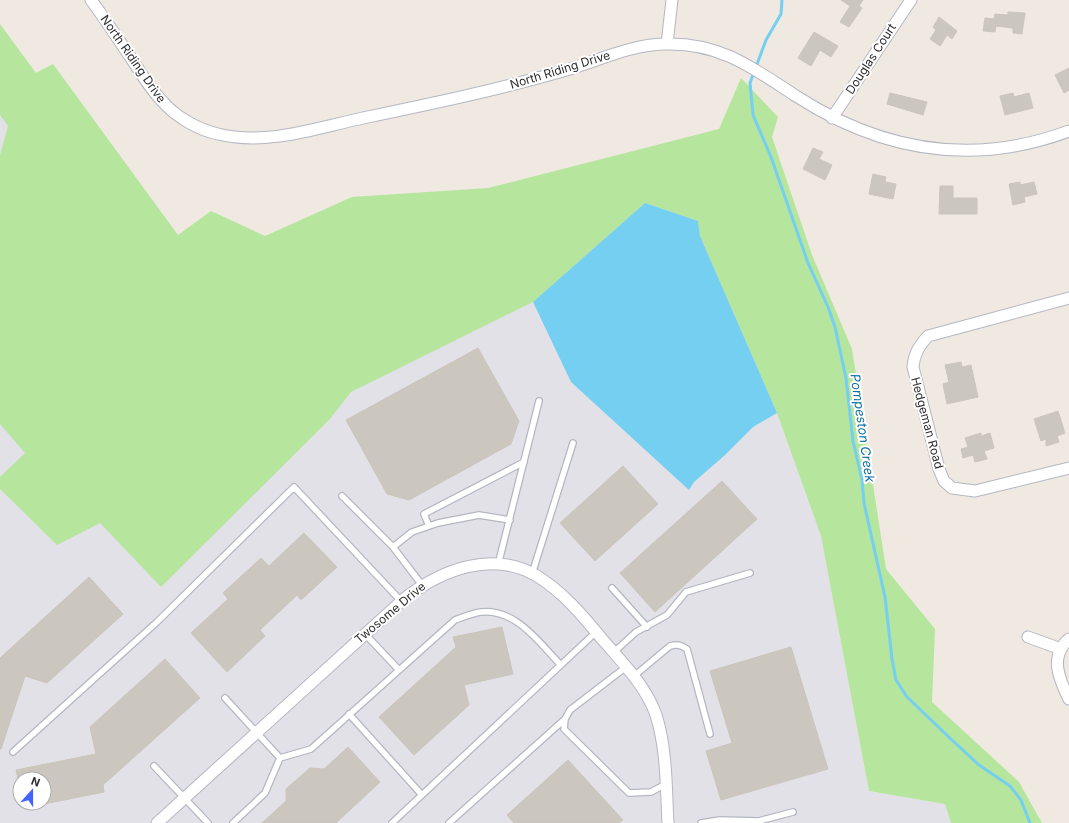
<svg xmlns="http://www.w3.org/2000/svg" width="1069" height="823" font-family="Inter,sans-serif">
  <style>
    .industrial { fill: #e3e1e8; fill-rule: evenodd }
    .green { fill: #b6e59e }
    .water { fill: #75cff0 }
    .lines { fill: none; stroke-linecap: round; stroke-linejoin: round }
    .stream { stroke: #75cff0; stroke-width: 3 }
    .building { fill: #cbc7bf; stroke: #cbc5ba }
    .lane-casing { stroke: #b4b7c1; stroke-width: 8 }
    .street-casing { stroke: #b4b7c1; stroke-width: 13 }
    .lane { stroke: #fff; stroke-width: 5.5 }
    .street { stroke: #fff; stroke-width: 11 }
    .labels { text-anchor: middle; stroke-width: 4; stroke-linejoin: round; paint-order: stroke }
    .street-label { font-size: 12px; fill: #2e2e2e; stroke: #fff }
    .water-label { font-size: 13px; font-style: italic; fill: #0d6fa3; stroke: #fff }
  </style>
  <rect width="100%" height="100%" fill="#efe9e1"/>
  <!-- industrial -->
  <path class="industrial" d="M0,29L128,200L253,312L667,179L742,198L777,413L821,536L869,791L945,804L951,823H0ZM20,779H44V803H20Z"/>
  <!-- green -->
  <path class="green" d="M0,24L36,73L53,64L178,235L211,211L265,236L352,197L488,188L719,129L741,78L778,117L772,137L812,255L852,349L886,569L935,629L932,702L1019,782L1042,823H951L945,804L869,791L821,536L777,413L700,236L698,221L645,203L533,302L351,392L329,420L161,587L100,523L57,545L0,489V477L25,453L0,424V155L8,126L0,115Z"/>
  <!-- water -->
  <path class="water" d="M645,203L698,221L700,236L777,413L753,427L725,455L694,482L689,490L571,382L533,302Z"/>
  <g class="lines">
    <!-- stream -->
    <path class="stream" d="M756,67L766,40L781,14L782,0
      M754,72L750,83L753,115L771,157L808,263L828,307L835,327L846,378L853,441L862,480L864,503L885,597L892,659L896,680L907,697L953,741L979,765L1010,786L1021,800L1030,823"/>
  </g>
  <!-- building -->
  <path class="building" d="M841,0H863L859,6L862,8L849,27L840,22L850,6Z
    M1008,12L1025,13L1022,34L1013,33V28L996,26L995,32L983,31L985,18L994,19L995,14L1008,15Z
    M939,17L957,31L952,39L947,35L940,46L930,39L936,30L933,27Z
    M814,32L838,46L831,57L820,50L811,66L798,58Z
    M1069,68V90L1064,93L1055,75Z
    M890,93L927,102L923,115L887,104Z
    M1013,93L1014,97L1029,93L1033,108L1005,115L1000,96Z
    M813,148L823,152L819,159L832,165L825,180L803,169Z
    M873,174L886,177L885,182L896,184L893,199L869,194Z
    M1020,182V185L1034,182L1037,194L1024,197L1025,202L1013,205L1009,184Z
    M940,186H953V198H977V214H939Z
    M478,348L519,421L511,444L409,500L387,494L346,420Z
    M961,362L962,367L971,365L978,397L947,404L943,384L949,382L945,365Z
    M1058,411L1065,433L1057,436L1059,442L1046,446V439L1041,441L1034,419Z
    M981,433V436L990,433L994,448L984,451L987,459L975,462L973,455L963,458L961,449L968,447L965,438Z
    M623,466L658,504L595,561L560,523Z
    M722,481L757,519L655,612L620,573Z
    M304,533L337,567L301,600L297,595L260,630L265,636L227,672L191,633L228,599L223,593L261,558L269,566Z
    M89,577L123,614L47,683L25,676L1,749H0V658Z
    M502,627L513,674L464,685L469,705L414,755L379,717L456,647L453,637Z
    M791,647L828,769L721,800L706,751L732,743L710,671Z
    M165,659L200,698L103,785L104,792L44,804V779H18L16,770L96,754L90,727Z
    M348,747L380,782L336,823H262L286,801V789L310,768L324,769Z
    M568,760L623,820L619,823H514L507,815Z"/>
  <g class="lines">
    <!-- lane casing -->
    <g class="lane-casing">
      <path id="lane" d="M342,496L393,547
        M429,526L424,514L524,462
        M498,565L539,401
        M532,574L573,443
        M422,585L393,547L412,532L438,523L479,515L510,520
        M612,588L647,627
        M365,634L399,670
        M614,652L636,632L667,615L686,592L750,573
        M626,667L570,710L565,719L564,729L629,793L651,792L666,784
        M634,676L670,646C677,644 681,645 687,649L710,734
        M225,698L280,758
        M349,714L422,795
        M13,752L157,622L294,487L401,601
        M154,766L208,823
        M233,823L265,793L280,758L311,749L455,620C463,617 473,613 481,612C516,608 540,644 561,665
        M392,823L596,632
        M449,823L565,719
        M701,823L720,820L759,821L793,812"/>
    </g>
    <!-- street casing -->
    <g class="street-casing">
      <path id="street" d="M91,0C105,19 118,39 131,58C141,73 150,89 163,102C176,117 199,130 218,134C266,146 316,128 363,118C430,104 497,90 563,71C598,61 631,44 667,44C721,43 753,68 796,96C881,151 972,167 1069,131
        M667,44L672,0
        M832,118L911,0
        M1069,298L928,336C919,346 914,354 913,367L939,469L944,481L952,488L975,491L1069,468
        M1028,637L1061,649
        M1069,639C1049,656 1059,679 1069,699
        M157,823L405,598C443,569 493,550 537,576C563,592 583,616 602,639C622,662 646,686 656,715C667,750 666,787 668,823"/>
    </g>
    <!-- lane -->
    <use href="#lane" class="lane"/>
    <!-- street -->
    <use href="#street" class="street"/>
  </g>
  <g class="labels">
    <!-- street labels -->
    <g class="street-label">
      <text transform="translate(133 59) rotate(55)" y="4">North Riding Drive</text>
      <text transform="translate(871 59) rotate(-57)" y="4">Douglas Court</text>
      <text transform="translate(560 70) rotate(-17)" y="4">North Riding Drive</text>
      <text transform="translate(927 423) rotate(75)" y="4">Hedgeman Road</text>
      <text transform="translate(390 613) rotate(-40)" y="4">Twosome Drive</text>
    </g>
    <!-- water labels -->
    <g class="water-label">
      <text transform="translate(863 428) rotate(82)" y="5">Pompeston Creek</text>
    </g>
  </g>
  <!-- north arrow -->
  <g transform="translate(32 791) rotate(21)"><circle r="19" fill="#ffffff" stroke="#ababab"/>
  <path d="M0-3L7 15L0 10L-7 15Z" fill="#4264fb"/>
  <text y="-6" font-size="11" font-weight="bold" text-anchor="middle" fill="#2e2e2e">N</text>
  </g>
</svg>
